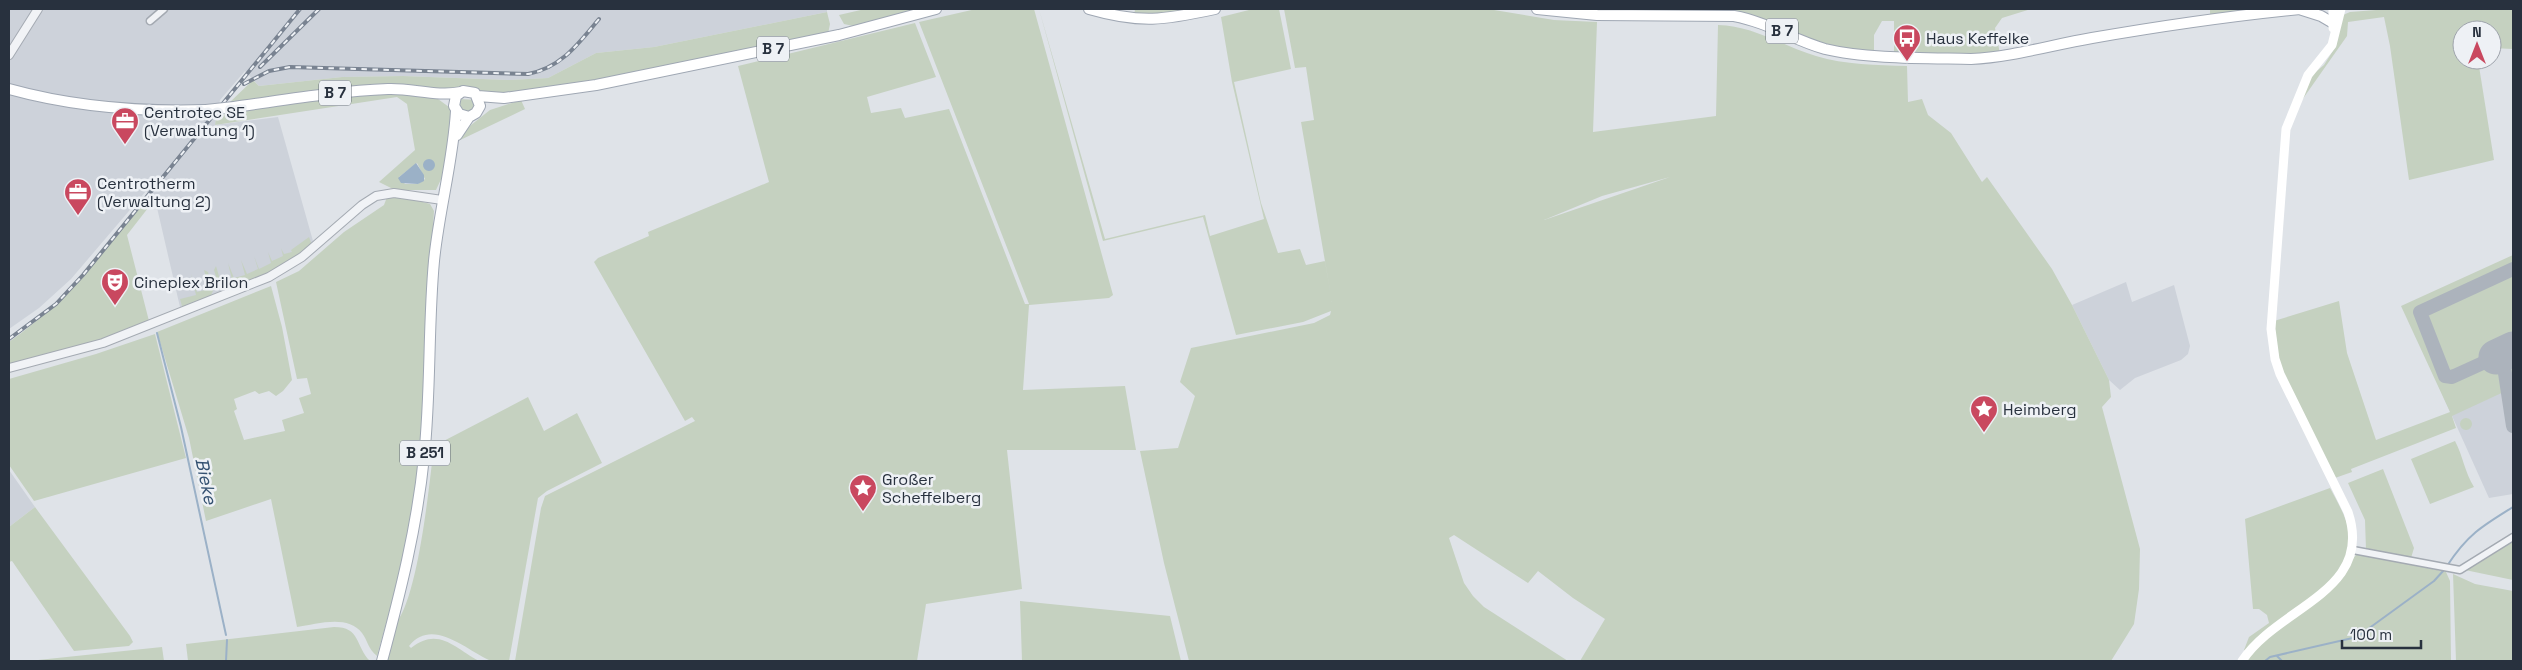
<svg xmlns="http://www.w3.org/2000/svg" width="2522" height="670" font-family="'Space Grotesk',sans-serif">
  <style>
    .built { fill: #cdd2da }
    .green { fill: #c5d1c0; fill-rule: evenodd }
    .water { fill: #9bb1c7 }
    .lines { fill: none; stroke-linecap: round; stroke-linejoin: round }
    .stream { stroke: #9bb1c7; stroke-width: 2 }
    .taxiway { stroke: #acb3bc; stroke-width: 14 }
    .runway { stroke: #acb3bc; stroke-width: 35 }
    .minor-casing { stroke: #a4aab2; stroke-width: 9 }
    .tertiary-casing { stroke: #a4aab2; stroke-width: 10 }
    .primary-casing { stroke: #9fa7b3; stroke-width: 12 }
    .minor { stroke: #f1f3f6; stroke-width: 6 }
    .tertiary { stroke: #f1f3f6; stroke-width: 8 }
    .secondary { stroke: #fff; stroke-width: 9 }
    .primary { stroke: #fff; stroke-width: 10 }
    .rail-casing { stroke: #798391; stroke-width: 4 }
    .rail { stroke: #eef1f5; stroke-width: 2; stroke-dasharray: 5.5; stroke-linecap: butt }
    .primary-bridge-casing { stroke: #9fa7b3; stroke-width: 12; stroke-linecap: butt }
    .primary-bridge { stroke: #fff; stroke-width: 10 }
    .labels { text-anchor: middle; stroke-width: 5; stroke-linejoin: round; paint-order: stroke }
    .shield { fill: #eef1f5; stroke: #636b75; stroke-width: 1 }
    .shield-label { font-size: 15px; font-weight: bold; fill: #28313e }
    .poi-label { font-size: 16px; fill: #28313e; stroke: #eef1f5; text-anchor: start }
    .water-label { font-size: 18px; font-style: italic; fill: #345171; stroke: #eef1f5 }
  </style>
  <rect width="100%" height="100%" fill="#dfe3e8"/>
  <!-- built -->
  <path class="built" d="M9,9H827V12L654,47L596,53L548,78L509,80L403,76L342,77L259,86L245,71L220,100L215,125L278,117L313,241L279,266L224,291L180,307L155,199L146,191L71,279L39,308L9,329Z
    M2513,256V494L2489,498L2403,307Z
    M2126,282L2132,302L2174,285L2190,346L2188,354L2181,360L2135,378L2120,390L2109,380L2072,305Z
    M9,470L35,507L9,527Z"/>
  <!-- green -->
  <path class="green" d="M865,9H920L853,26L844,24L839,15Z
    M976,9H1034L1113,295L1109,298L1029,305L1023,390L1125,386L1136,450H1007L1022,589L926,604L917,661H515L541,508L545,496L695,421L692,417L685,421L594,262L598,258L649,236L648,232L769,182L738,66L915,23L936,77L867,97L871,113L901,108L905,118L949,109L1025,304H1029L919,22Z
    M1039,9L1105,239L1205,215L1210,236L1264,219L1232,82L1221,17L1253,9H1279L1291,69L1234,82L1261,203L1278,253L1300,249L1306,265L1325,261L1332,302L1301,122L1314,120L1306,67L1295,68L1284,9H1488L1554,20L1597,22L1593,132L1716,116L1718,25C1754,26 1783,46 1816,56C1845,65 1877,65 1907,66L1908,102L1922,99L1928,115L1951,133L1982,182L1987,177L2052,269L2072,305L2109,380L2111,397L2102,407L2140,549L2139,589L2134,624L2111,661H1580L1605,619L1573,598L1538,571L1528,583L1454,535L1449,538L1464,583L1473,596L1484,607L1568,661H1189L1164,563L1140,451L1178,448L1195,396L1180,382L1191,348L1314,323L1330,315L1331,311L1303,322L1236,335L1203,217L1103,241ZM1670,177L1544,220L1602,196Z
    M1135,9H1203L1134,16Z
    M1583,9H2031L2002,18L1995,28L2000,54H1938L1894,52V21H1882L1874,35V51L1844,52L1756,18Z
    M2210,9H2261L2210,15Z
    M2389,9H2513V49L2492,48V30H2462V60H2478L2494,160L2409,180L2390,46L2384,17L2348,22L2347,36L2295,110L2312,75L2324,65L2336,46L2343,15L2350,12Z
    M827,12L830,24L828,34L624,77L505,94L432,88L229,103L253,80L259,86L342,77L403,76L509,80L548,78L596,53L654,47Z
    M368,93L431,94L449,107L453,115L443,175L436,190H395L379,182L415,150L407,104L397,97L215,125L217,111ZM417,163L425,179L418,184H405L399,177Z
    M460,99L477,100L472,113L458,109Z
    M521,100L525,109L456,142L471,125L490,110Z
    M150,195L155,199L127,235L149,321L101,341L9,365V342C67,301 106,249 150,195Z
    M401,196L430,204L434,211L418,485L402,566L377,656C368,649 368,641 362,633C348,614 317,624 297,627L271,499L206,521L189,438L157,332L271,286L282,327L292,380L283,391L276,396L269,391L259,394L255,391L234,399L237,409L234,411L244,440L285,431L282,420L304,413L299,398L311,394L307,378L297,379L276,282L299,271L344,232L384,205L387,197Z
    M309,237L312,245C293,258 240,298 219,287L214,270L216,266L221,283L232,280L228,263L234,278L245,275L241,260L247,274L258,269L254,256L259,269L271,263L268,252L272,261L283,256L281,248L284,254L292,252L291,250Z
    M2513,255V418L2508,390L2452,416L2456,428L2351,469L2352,472L2335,478L2280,368L2274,321L2339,301L2347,353L2376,440L2450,412L2401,306Z
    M204,270L208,272L213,291L210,297L183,310L180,299L196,295L191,274L197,292L209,289Z
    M155,334L186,458L34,501L9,465V379L96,354Z
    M528,397L544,431L577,413L602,463L547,491L538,498L509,661C503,661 495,663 489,660C465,649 432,617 409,646L411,648C438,626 455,648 479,661H387L386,652L425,489L415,548L397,622C419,591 429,486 434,446Z
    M2460 424a6 6 0 1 1 12 0a6 6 0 1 1-12 0Z
    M2455,441C2463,456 2465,473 2474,487L2430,504L2411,459Z
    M2383,469L2414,548L2411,558L2366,550L2365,520L2348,483Z
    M2330,488C2339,505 2355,531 2349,551C2345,564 2337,577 2331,590C2338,583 2354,555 2358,553L2446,572L2450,581L2451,661H2245L2250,654L2244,650L2249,637L2269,623L2267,615L2259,609H2253L2245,519Z
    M35,507L130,636L133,642L129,646L74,651L12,561L9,562V527Z
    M2513,538V580L2465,570Z
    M2453,574L2475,584L2513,591V661H2456Z
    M1020,601L1170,616L1181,661H1022Z
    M334,627C361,627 355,646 370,661H188L186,644Z
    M162,647L164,661L38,660Z"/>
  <!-- water -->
  <path class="water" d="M423 165a6 6 0 1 1 12 0a6 6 0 1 1-12 0Z
    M416,163L424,175V181L418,184L401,183L398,178Z"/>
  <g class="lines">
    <!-- stream -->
    <path class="stream" d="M157,333L181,427L226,635
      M2447,566C2467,535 2482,526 2513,507
      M2277,656L2282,661
      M226,661L227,640
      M2265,661L2270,657L2357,637L2434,581L2444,570"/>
    <!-- taxiway -->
    <path class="taxiway" d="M2511,350L2503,360L2513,426
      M2496,357L2452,377L2445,376L2420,312L2513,269"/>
    <!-- runway -->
    <path class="runway" d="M2496,357L2513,349"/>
    <!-- minor casing -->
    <g class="minor-casing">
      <path id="minor" d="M150,21L164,9
        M2353,550L2460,570L2513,537"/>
    </g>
    <!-- tertiary casing -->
    <g class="tertiary-casing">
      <path id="tertiary" d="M9,55L38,9
        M9,368L103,343L269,277L302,257L362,205L376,196L394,193L442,200"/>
    </g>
    <!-- primary casing -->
    <g class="primary-casing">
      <path id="primary" d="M1089,9C1141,24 1164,20 1215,9
        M1537,9L1597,15L1734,16C1767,22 1793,40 1825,49C1866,59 1928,58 1971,59C2012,57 2051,45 2092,38C2161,26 2230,16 2300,9
        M2299,9L2321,16L2333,23
        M9,89C74,107 139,112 206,110
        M478,96L504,98L596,85L839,35L936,9
        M234,107C285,100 336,91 388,89C412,88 437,97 461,92
        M457,135L469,117L476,113L480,106L475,93L463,91L456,96L454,106L459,114L469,117
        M382,661C400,594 417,527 424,457C431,392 428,326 434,261C439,210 453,162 456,111"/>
    </g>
    <!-- minor -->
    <use href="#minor" class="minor"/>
    <!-- tertiary -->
    <use href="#tertiary" class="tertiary"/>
    <!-- secondary -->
    <path class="secondary" d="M2333,9V28
      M2242,661C2278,606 2375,592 2348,512L2280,374L2275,359L2271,329L2286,129L2308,75L2332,45L2341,9"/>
    <!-- primary -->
    <use href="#primary" class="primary"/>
    <!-- rail casing -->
    <g class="rail-casing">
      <path id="rail" d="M260,67L319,9
        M244,84L269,71L290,67L528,74C561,68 578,44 599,19
        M9,339L56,304L83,275L300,9"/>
    </g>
    <!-- rail -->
    <use href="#rail" class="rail"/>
    <!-- primary-bridge casing -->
    <g class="primary-bridge-casing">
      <path id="primary-bridge" d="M206,110L234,107"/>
    </g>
    <!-- primary-bridge -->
    <use href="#primary-bridge" class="primary-bridge"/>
  </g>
  <!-- icons -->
  <defs>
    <g id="bus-pin" transform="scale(1.4375)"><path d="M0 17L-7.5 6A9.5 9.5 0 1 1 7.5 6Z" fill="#c9485f" stroke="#eef1f5"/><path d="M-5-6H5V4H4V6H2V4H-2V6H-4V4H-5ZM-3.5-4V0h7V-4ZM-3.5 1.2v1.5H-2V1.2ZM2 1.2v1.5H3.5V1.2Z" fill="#fff"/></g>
    <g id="office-pin" transform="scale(1.4375)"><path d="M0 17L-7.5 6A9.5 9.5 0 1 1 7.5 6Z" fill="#c9485f" stroke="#eef1f5"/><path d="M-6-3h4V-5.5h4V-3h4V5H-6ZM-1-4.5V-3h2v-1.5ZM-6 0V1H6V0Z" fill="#fff"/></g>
    <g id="theatre-pin" transform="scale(1.4375)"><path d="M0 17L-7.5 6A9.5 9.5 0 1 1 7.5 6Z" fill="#c9485f" stroke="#eef1f5"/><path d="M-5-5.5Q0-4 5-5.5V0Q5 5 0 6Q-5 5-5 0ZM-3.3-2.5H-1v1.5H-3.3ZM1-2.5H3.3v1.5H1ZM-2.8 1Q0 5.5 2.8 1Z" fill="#fff"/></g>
    <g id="sight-pin" transform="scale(1.4375)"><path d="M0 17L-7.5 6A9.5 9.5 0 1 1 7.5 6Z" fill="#c9485f" stroke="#eef1f5"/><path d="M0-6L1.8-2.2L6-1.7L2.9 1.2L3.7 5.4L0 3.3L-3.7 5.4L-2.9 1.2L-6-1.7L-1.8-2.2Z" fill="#fff"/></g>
  </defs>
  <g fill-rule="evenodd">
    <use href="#bus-pin" x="1907" y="38"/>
    <use href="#office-pin" x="125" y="121"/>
    <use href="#office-pin" x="78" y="192"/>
    <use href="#theatre-pin" x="115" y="282"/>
    <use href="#sight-pin" x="1984" y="409"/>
    <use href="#sight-pin" x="863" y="488"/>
  </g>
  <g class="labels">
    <!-- shield labels -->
    <g class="shield">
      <rect x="1766" y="18.5" width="32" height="25" rx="4"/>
      <rect x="757" y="36.5" width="32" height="25" rx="4"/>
      <rect x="319" y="80.5" width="32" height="25" rx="4"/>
      <rect x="400" y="440.5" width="50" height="25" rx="4"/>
    </g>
    <g class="shield-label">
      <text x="1782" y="36">B 7</text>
      <text x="773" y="54">B 7</text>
      <text x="335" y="98">B 7</text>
      <text x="425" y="458">B 251</text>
    </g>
    <!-- poi labels -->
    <g class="poi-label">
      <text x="1926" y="44">Haus Keffelke</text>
      <text x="144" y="118">Centrotec SE<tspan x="144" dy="18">(Verwaltung 1)</tspan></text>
      <text x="97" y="189">Centrotherm<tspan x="97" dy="18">(Verwaltung 2)</tspan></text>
      <text x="134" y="288">Cineplex Brilon</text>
      <text x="2003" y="415">Heimberg</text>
      <text x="882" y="485">Großer<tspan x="882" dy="18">Scheffelberg</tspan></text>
    </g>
    <!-- water labels -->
    <g class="water-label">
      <text transform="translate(206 481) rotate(78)" y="6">Bieke</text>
    </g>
  </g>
  <!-- border -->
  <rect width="2522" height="670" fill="none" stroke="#28313e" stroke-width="20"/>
  <!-- north arrow -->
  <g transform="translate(2477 45)"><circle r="24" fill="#eef1f5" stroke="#9fa4ac"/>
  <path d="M0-4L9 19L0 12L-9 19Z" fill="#c9485f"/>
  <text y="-8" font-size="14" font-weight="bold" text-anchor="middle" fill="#28313e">N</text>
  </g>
  <!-- scale -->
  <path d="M2342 640v8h79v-8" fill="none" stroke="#28313e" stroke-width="2.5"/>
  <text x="2350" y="640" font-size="15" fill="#28313e" stroke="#eef1f5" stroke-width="4" paint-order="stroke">100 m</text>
</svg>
